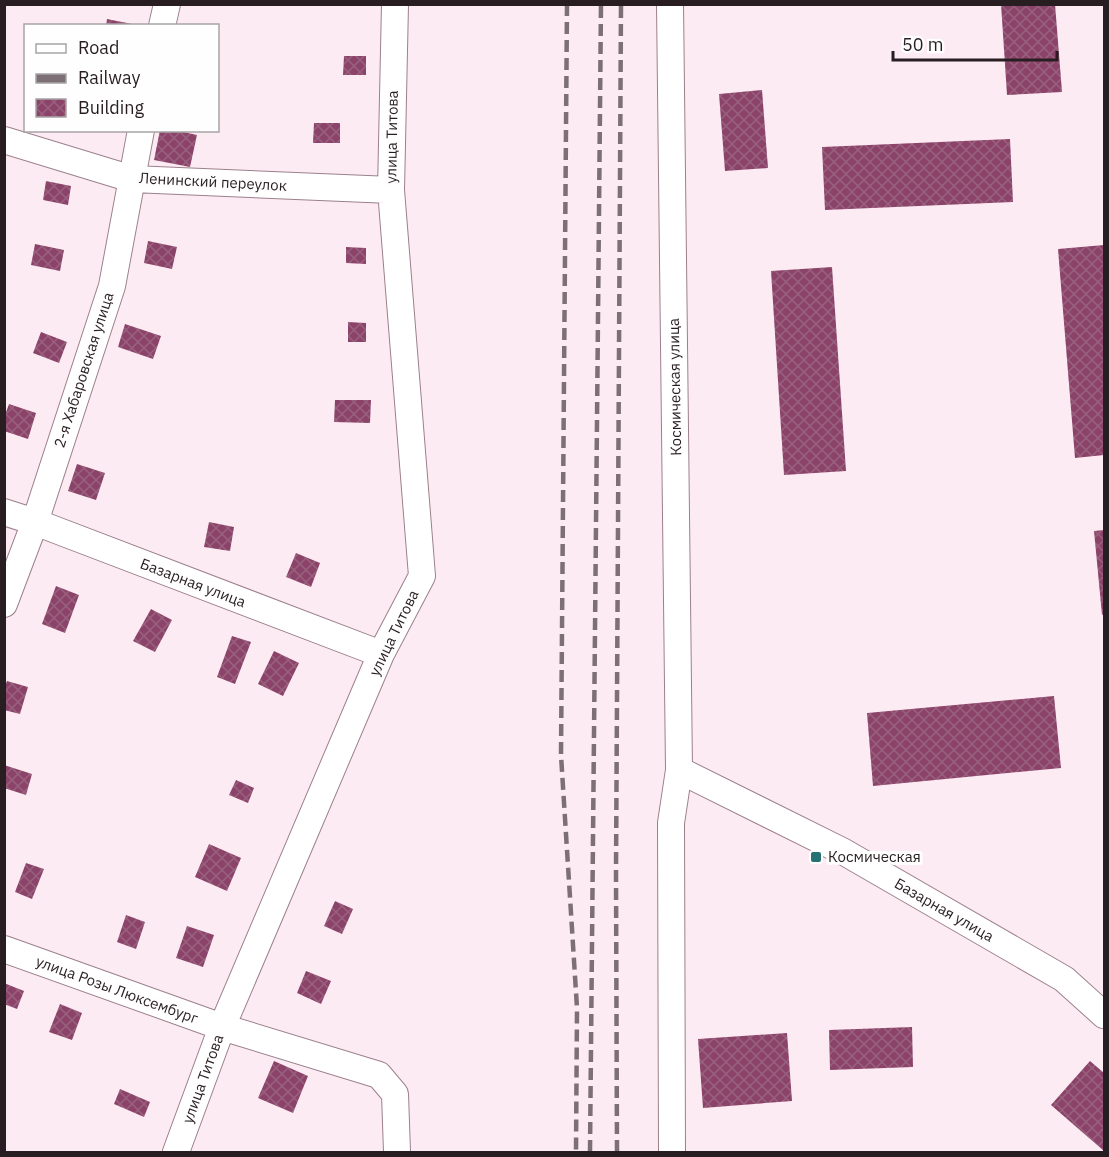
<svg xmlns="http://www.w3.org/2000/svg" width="1109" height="1157" font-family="'IBM Plex Sans',sans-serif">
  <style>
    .building { fill: url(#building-cross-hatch) }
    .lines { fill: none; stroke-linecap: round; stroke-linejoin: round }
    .minor-casing { stroke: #9b808c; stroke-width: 28 }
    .minor { stroke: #fff; stroke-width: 26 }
    .rail { stroke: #7c6f75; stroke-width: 4.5; stroke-dasharray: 12 6; stroke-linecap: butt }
    .poi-dot { fill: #267174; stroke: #fefefe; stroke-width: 2 }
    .labels { text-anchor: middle; stroke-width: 6; stroke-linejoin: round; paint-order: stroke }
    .street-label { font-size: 15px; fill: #281e22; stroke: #fefefe }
    .poi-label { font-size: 15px; fill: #281e22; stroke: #fefefe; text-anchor: start }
  </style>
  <defs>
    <pattern id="building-cross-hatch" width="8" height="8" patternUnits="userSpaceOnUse" patternTransform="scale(1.5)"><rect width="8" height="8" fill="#8c4369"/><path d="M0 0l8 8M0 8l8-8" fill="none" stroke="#98617e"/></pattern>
  </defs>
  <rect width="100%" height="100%" fill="#fdebf3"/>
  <!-- building -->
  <path class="building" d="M1001,4H1055L1062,92L1007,95Z
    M107,19L132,24L131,26H106Z
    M344,56H366V75H343Z
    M762,90L768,168L725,171L719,94Z
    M314,123H340V143H313Z
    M160,130H175L197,135L190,167L154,160Z
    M1010,139L1013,202L825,210L822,147Z
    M46,181L71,186L68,205L43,200Z
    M148,241L177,247L172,269L144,263Z
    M35,244L64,250L60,271L31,265Z
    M1104,245V455L1075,458L1058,249Z
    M346,247L366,248V264L346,263Z
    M832,267L846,471L784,475L771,271Z
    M348,322L366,323V342H348Z
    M125,324L161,336L153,359L118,347Z
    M41,332L67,342L59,363L33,353Z
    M335,400H371L370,423L334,422Z
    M9,404L36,413L28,439L4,431V418Z
    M77,464L105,473L96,500L68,491Z
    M209,522L234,527L230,551L204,547Z
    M1104,530V614L1102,615L1094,531Z
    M296,553L320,563L311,587L286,577Z
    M56,586L79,595L65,633L42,624Z
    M151,609L172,620L155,652L133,641Z
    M232,636L251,642L235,684L217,677Z
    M274,651L299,663L283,696L258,684Z
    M7,681L28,687L20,714L4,710V689Z
    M1054,696L1061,768L873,786L867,713Z
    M4,765L32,774L26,795L4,788Z
    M236,780L254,788L248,803L229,795Z
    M209,844L241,858L227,891L195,877Z
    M26,863L44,869L32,899L15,892Z
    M335,901L353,909L342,934L324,926Z
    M126,915L145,922L136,949L117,942Z
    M187,926L214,935L203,967L176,958Z
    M306,971L331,981L321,1004L297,993Z
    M4,983L24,991L17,1009L4,1004Z
    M60,1004L82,1013L72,1040L49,1032Z
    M912,1027L913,1067L830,1070L829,1030Z
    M787,1033L792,1101L703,1108L698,1039Z
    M274,1061L308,1076L293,1113L258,1098Z
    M1090,1061L1104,1073V1151L1051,1105Z
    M120,1089L150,1102L144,1117L114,1104Z"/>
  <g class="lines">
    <!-- minor casing -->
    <g class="minor-casing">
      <path id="minor" d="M670,4L679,770L671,823L672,1152
        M162,26L167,4
        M4,140L132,179L391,190
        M4,512L35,522L381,654
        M4,604L35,522L112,286L141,130
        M679,770L844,852L1064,979L1104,1015
        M4,949L222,1027L379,1075L395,1094L397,1152
        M176,1152L222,1027L381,654L422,576L391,190L395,4"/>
    </g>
    <!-- minor -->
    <use href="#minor" class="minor"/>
    <!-- rail -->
    <path class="rail" d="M567,4L561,755L577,1008L576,1152
      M590,1152L601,4
      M617,1152L616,873L621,4"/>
  </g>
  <!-- markers -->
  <rect class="poi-dot" x="810" y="851" width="12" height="12" rx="3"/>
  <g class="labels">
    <!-- street labels -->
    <g class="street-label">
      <text transform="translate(392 137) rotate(-89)" y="5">улица Титова</text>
      <text transform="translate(213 182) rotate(3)" y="5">Ленинский переулок</text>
      <text transform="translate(84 370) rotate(-72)" y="5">2-я Хабаровская улица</text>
      <text transform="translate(675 387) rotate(-91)" y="5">Космическая улица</text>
      <text transform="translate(193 583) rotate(21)" y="5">Базарная улица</text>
      <text transform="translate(394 633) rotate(-64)" y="5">улица Титова</text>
      <text transform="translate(944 910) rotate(30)" y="5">Базарная улица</text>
      <text transform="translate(117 990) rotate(20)" y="5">улица Розы Люксембург</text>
      <text transform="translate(203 1079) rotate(-70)" y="5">улица Титова</text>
    </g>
    <!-- poi labels -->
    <g class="poi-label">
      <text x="828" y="862">Космическая</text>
    </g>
  </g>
  <!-- border -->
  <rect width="1109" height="1157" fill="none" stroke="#281e22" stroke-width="12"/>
  <!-- legend -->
  <rect x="24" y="24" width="195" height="108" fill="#fefefe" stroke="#a8a4a6" stroke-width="1.5"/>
  <rect x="36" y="44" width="30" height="9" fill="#ffffff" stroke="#a8a4a6" stroke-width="1.5"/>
  <text x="78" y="54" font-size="18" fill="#281e22">Road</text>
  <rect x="36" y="74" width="30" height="9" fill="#7c6f75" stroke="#a8a4a6" stroke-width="1.5"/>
  <text x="78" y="84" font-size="18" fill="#281e22">Railway</text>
  <rect x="36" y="99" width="30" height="18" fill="url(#building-cross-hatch)" stroke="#a8a4a6" stroke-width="1.5"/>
  <text x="78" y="114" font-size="18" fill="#281e22">Building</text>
  <!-- scale -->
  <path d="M893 51v9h164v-9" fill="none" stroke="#281e22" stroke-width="3"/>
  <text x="902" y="51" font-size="18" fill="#281e22" stroke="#fefefe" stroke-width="4.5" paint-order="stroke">50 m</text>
</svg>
